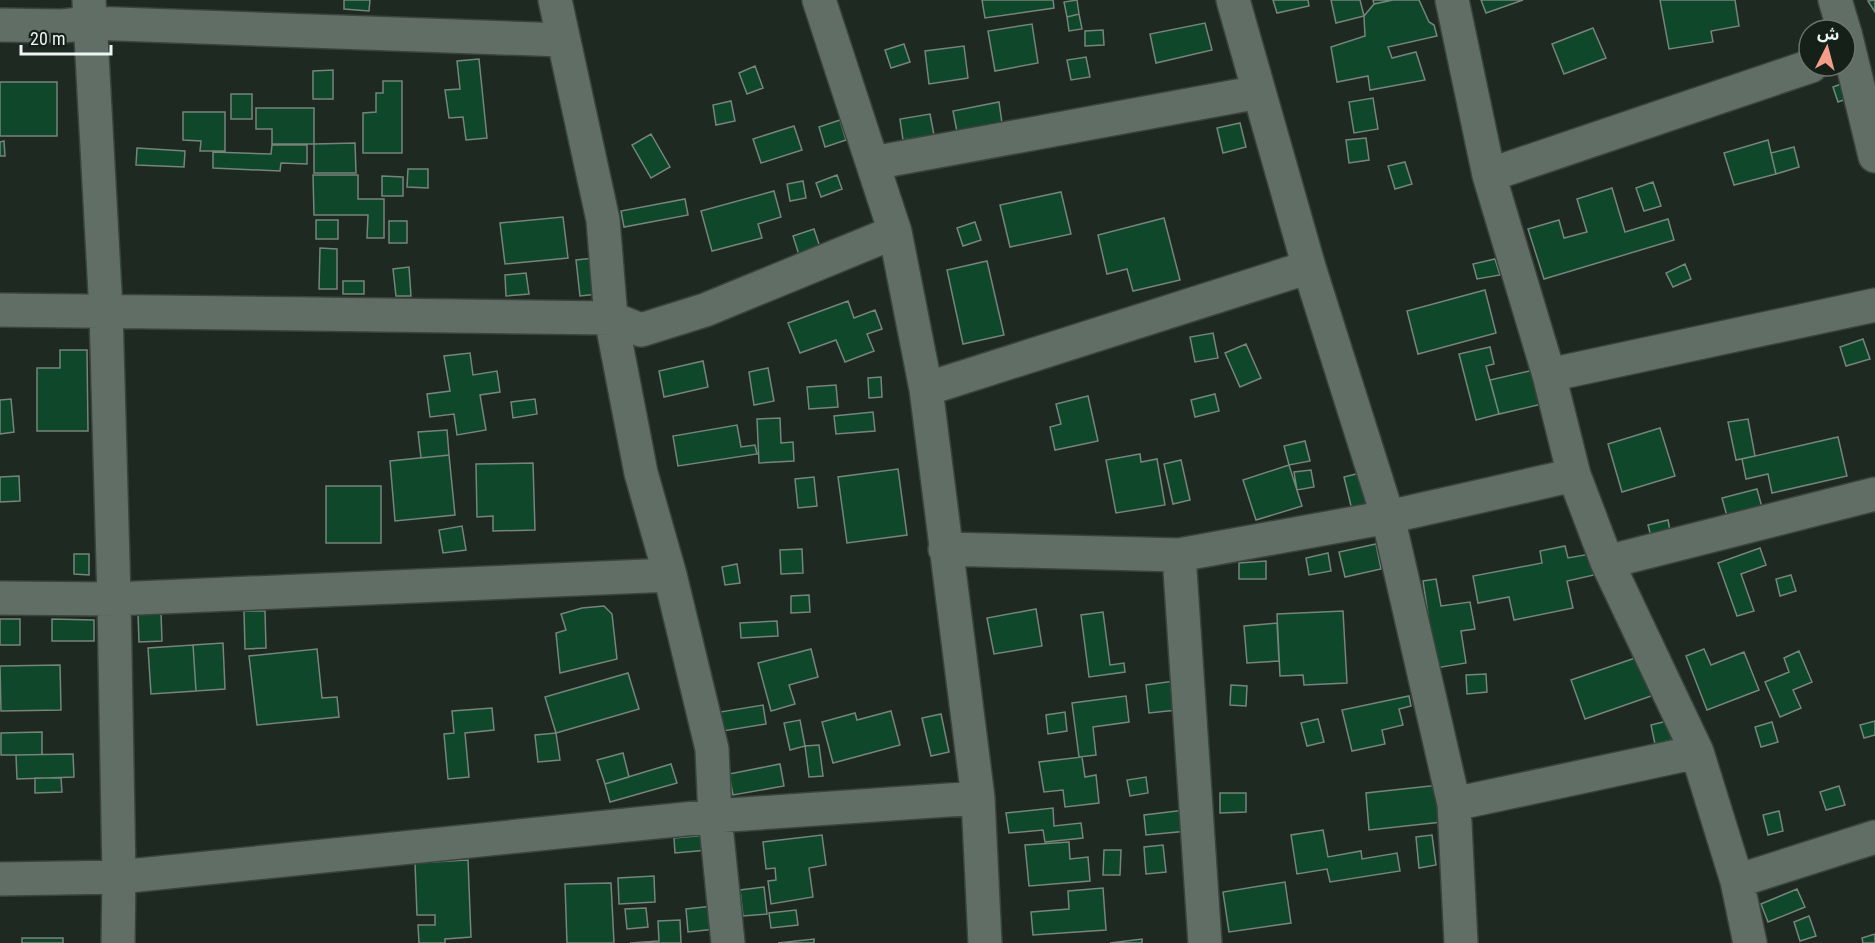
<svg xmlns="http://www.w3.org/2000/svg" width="1875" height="943" font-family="'Roboto Condensed','Noto Sans Arabic',sans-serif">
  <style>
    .building { fill: #0f472a; stroke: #76847b; stroke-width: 1.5 }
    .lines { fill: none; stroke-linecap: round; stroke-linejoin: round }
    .street-casing { stroke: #3a443d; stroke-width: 36 }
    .street { stroke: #606e65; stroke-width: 33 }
  </style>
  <rect width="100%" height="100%" fill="#1e2922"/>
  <!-- building -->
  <path class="building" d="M344,0H370L369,11L344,9Z
    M982,0H1053L1054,8L985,18Z
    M1077,0L1079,14L1067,17L1064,2Z
    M1273,0H1308L1309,6L1277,13Z
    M1331,0H1360L1364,16L1336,23Z
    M1373,0H1393L1374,4Z
    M1393,0H1419L1429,22L1434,25L1437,36L1388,47L1392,58L1416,52L1425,80L1370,90L1368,76L1337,82L1331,47L1365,36L1364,16L1374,4Z
    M1481,0H1523L1486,13Z
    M1660,0H1735L1739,26L1711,31L1713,42L1669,49Z
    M1875,0V12L1868,1Z
    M1079,14L1082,29L1069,31L1067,17Z
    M1205,23L1212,50L1156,63L1150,34Z
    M1032,24L1038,63L995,71L988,31Z
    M1593,28L1606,58L1564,74L1552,44Z
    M1103,30L1104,45L1085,46V31Z
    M904,44L910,62L891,68L885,50Z
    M964,46L968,78L929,84L925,51Z
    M1086,57L1090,77L1071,80L1067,60Z
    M479,59L487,138L466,140L463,117L449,118L445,90L460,89L457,61Z
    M755,66L763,88L747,94L739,73Z
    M333,70V99H313V71Z
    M383,81H402V153H363V113L376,112V93H383Z
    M0,82H57V136H0Z
    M1844,83L1849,98L1838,102L1833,87Z
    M231,94H252V119H231Z
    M1373,98L1378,129L1354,133L1349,102Z
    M731,101L735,121L716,125L713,105Z
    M999,102L1002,123L957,132L953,111Z
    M256,108H314V144H272V129H256Z
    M183,112H225V151H200L201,141L183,140Z
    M930,114L934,135L903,140L900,119Z
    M840,120L846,140L825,147L819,127Z
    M1240,123L1246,147L1223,153L1217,128Z
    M794,126L802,150L761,163L753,139Z
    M651,134L670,167L651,178L632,145Z
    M1366,138L1369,160L1349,163L1346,140Z
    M1768,140L1776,174L1734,185L1724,153Z
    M4,141L5,156H0V142Z
    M355,143L356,173H314V144Z
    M272,145H307V164L281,163L280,171L213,168V152L271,154Z
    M1794,147L1799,167L1776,174L1771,153Z
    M137,148L185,151L184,167L136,165Z
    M1405,162L1412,184L1395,189L1388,166Z
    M408,169H428V188L407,187Z
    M313,175H358V199H384V238H367L368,215H314Z
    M837,175L842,189L821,197L816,183Z
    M382,176L403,177V196H382Z
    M803,181L806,198L790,201L787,184Z
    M1653,182L1661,206L1644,211L1636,188Z
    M1612,188L1625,232L1668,219L1674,240L1544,279L1528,229L1559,220L1564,238L1587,232L1577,199Z
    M774,191L781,217L758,224L762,238L712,251L701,211Z
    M1061,192L1071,234L1010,247L1000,205Z
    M685,199L688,215L624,227L621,211Z
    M563,217L568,258L505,264L500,223Z
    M1164,218L1180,280L1133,291L1127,269L1107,274L1098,235Z
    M316,220H338V239H316Z
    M389,221H407V243H389Z
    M975,222L981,240L963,246L957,228Z
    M814,229L821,250L800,258L793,236Z
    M320,248L337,249V289H319Z
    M594,258L598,294L580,296L576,260Z
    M1495,259L1500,275L1477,279L1473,264Z
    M987,261L1004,335L963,344L947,270Z
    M1685,264L1691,279L1673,287L1666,273Z
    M409,267L411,296H396L393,269Z
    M526,273L529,294L506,296L505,275Z
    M343,281H364V294H343Z
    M1485,290L1496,333L1418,354L1407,311Z
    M848,301L854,318L875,310L882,329L867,334L874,351L845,362L836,340L800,353L788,323Z
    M1213,333L1218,358L1195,362L1190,337Z
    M1863,339L1870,359L1846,366L1840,347Z
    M1246,344L1261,378L1240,387L1225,353Z
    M1490,347L1494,364L1486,366L1499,414L1476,420L1459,354Z
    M60,350H87L88,431H37V368H60Z
    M470,353L473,375L497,371L500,392L480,395L486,430L457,435L454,414L430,417L427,394L450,391L444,356Z
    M703,361L708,387L664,397L659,371Z
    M768,368L774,401L754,405L749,372Z
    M1538,369L1546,403L1499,414L1490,380Z
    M881,377L882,397L869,398L868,378Z
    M836,385L838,407L809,409L807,387Z
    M1215,394L1219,411L1195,417L1191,400Z
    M1088,396L1098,441L1055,450L1050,427L1061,424L1056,404Z
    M11,399L14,432L0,434V400Z
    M535,399L537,414L513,418L511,402Z
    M873,412L875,431L836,434L834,416Z
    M780,418L781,443L793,442L794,461L759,463L757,419Z
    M1748,419L1755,456L1736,460L1728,422Z
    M737,425L741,447L755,445L757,454L678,466L673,436Z
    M1660,428L1675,476L1622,492L1608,444Z
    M447,430L449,455L421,458L418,432Z
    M1838,437L1847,476L1772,493L1768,474L1746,479L1742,459Z
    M1305,441L1310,461L1289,465L1284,446Z
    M1140,454L1141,462L1157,459L1165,505L1116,513L1106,460Z
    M449,455L455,515L395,521L390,461Z
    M1181,460L1190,500L1173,504L1164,464Z
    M533,463L535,530L493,531V516L477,517L476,464Z
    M1289,465L1302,506L1256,520L1243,480Z
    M898,469L907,535L847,543L838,477Z
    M1311,470L1314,487L1297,490L1294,472Z
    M1360,473L1368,506L1352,510L1344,477Z
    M19,476L20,501L0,502V477Z
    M814,477L817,506L798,508L795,479Z
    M326,486H381V543H326Z
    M1757,489L1763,511L1728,520L1722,498Z
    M1668,520L1671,536L1652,540L1648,525Z
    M462,526L466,550L443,553L439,530Z
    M1376,544L1381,569L1345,577L1339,552Z
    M1565,546L1568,558L1590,554L1594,575L1567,581L1573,608L1514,620L1509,597L1478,603L1473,576L1542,563L1540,551Z
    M1760,548L1766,565L1741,574L1754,611L1737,616L1718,563Z
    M802,549L803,573L781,574L780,550Z
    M1328,553L1331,571L1309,575L1306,558Z
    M74,554H89V575L74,574Z
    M1266,561V579H1239V563Z
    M737,564L740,583L725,585L722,567Z
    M1791,575L1796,591L1780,596L1776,579Z
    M1436,579L1441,606L1470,602L1475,629L1461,631L1466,663L1436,668L1423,581Z
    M809,595L810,612L791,613V596Z
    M604,606L612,614L617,659L560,673L556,633L566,630L561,614L582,608Z
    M1036,609L1042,646L994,654L987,618Z
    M244,611H265L266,648L245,649Z
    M1343,611L1347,683L1304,685L1303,675L1280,676L1277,614Z
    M1103,612L1110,665L1124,663L1125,672L1089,677L1081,615Z
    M161,613L162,641L139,642L138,614Z
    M0,619H20V645H0Z
    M52,619L94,620V641H52Z
    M777,621L778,636L741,638L740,623Z
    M1277,623L1279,661L1247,663L1244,626Z
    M223,643L225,689L196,691L193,645Z
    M193,645L196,691L151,694L148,648Z
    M317,649L322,698L337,697L339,717L257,725L249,656Z
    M811,649L818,677L789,685L795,704L771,711L758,663Z
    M1704,649L1711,665L1744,652L1759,690L1707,710L1686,656Z
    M1799,651L1812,682L1793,690L1801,708L1780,717L1765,682L1789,672L1784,658Z
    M1641,656L1654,695L1585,719L1571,680Z
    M60,665L61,710L1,711L0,666Z
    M628,673L639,709L556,733L545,697Z
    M1486,674L1487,692L1467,694L1466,675Z
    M1174,681L1177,710L1149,713L1146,685Z
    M1231,685L1247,686L1246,706L1230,705Z
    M1126,696L1129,722L1093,727L1096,755L1079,757L1072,703Z
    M1409,696L1411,706L1399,709L1403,725L1382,730L1385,744L1352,751L1342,710Z
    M763,705L766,724L723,731L720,712Z
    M492,708L494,730L465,733L469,777L448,779L444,734L454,733L452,711Z
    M891,711L900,745L833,763L822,722L855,713L857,720Z
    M1065,712L1067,731L1048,734L1046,715Z
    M941,714L949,752L931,756L922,718Z
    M1318,719L1324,742L1307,746L1301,723Z
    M800,720L805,746L790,750L784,723Z
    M1671,720L1676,739L1655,744L1651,725Z
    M1875,721V735L1864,738L1860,725Z
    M1772,722L1778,742L1761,747L1755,727Z
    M42,732V755H1V733Z
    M556,733L560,760L538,762L535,735Z
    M819,745L823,776L809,777L805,746Z
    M623,753L629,777L605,784L597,760Z
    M73,754L74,777L17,779L16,755Z
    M1082,757L1085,777L1096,775L1099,803L1065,807L1063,790L1044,792L1039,762Z
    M671,764L677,783L610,802L605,784Z
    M780,764L784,786L733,795L729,774Z
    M1146,777L1148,793L1130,796L1127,780Z
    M35,778H61L62,792L35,793Z
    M1439,785L1442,822L1369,830L1366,793Z
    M1839,786L1845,805L1826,810L1820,792Z
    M1220,793H1246V812L1220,813Z
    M1053,808L1054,826L1081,823L1083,838L1045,842L1043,830L1009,833L1006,813Z
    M1185,810L1188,831L1146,835L1144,815Z
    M1779,811L1783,831L1768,835L1763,815Z
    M1323,830L1328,857L1361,851L1362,859L1397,853L1400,871L1330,882L1327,869L1297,874L1291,835Z
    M707,835L708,850L675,853L674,838Z
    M822,835L826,865L809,868L813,897L771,904L768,881L776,880L775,868L766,869L763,842Z
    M1432,835L1436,865L1419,868L1416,837Z
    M1069,842L1070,859L1088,857L1090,881L1029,886L1025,845Z
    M1163,845L1166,872L1146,874L1144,847Z
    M1104,850H1121L1120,875H1103Z
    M468,860L471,937L445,939V943H419L418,925H435V915H417L415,863Z
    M654,876L655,902L619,904L618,878Z
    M1285,882L1291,923L1229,932L1223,892Z
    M611,883L614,943H567L565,884Z
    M764,887L767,914L743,916L740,890Z
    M1103,888L1106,930L1033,935L1031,912L1069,909L1068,891Z
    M1797,889L1805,907L1768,922L1761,904Z
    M713,906L716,929L688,932L686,909Z
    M646,908L648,927L627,929L625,909Z
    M796,910L798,925L771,928L769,913Z
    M1809,916L1816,936L1800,941L1794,922Z
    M680,920L681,943H630L659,941L658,921Z
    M1875,934V943H1863L1862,938Z
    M22,938H63V943H22Z
    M814,939V943H778Z
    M1142,939V943H1110Z"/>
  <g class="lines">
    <!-- street casing -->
    <g class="street-casing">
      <path id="street" d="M89,0L106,311L114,599L119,877L118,943
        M555,0L603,220L611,318L641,473L670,575L712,749L715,816L728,943
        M819,0L895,232L926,389L978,798L985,943
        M1233,0L1309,267L1388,517L1454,804L1461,943
        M1452,0L1489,175L1549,375L1574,475L1607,562L1697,752L1737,881L1750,943
        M1835,0L1844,30
        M0,25L62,26L90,23L562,40
        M1845,33L1875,156
        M873,163L1259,92
        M1489,175L1811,66
        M0,310L611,318L641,330L705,310L895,232
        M1549,375L1875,305
        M926,389L1309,267
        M945,549L1179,555L1388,517L1574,475
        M1179,555L1205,943
        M1607,562L1875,494
        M0,598L114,599L670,575
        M1454,804L1697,752
        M0,879L119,877L715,816L978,798
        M1737,881L1875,837"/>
    </g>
    <!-- street -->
    <use href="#street" class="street"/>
  </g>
  <!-- north arrow -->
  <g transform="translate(1827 48) rotate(6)"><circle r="28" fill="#142018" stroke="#6b756e" stroke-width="1.5"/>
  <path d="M0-4.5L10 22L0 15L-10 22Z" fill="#f49d8a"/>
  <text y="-9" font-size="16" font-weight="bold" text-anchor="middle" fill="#edf5f0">ش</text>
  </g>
  <!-- scale -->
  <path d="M21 45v9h90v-9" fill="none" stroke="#edf5f0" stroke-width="3"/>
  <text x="30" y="45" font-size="18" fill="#edf5f0" stroke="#142018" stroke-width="4.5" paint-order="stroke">20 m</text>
</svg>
